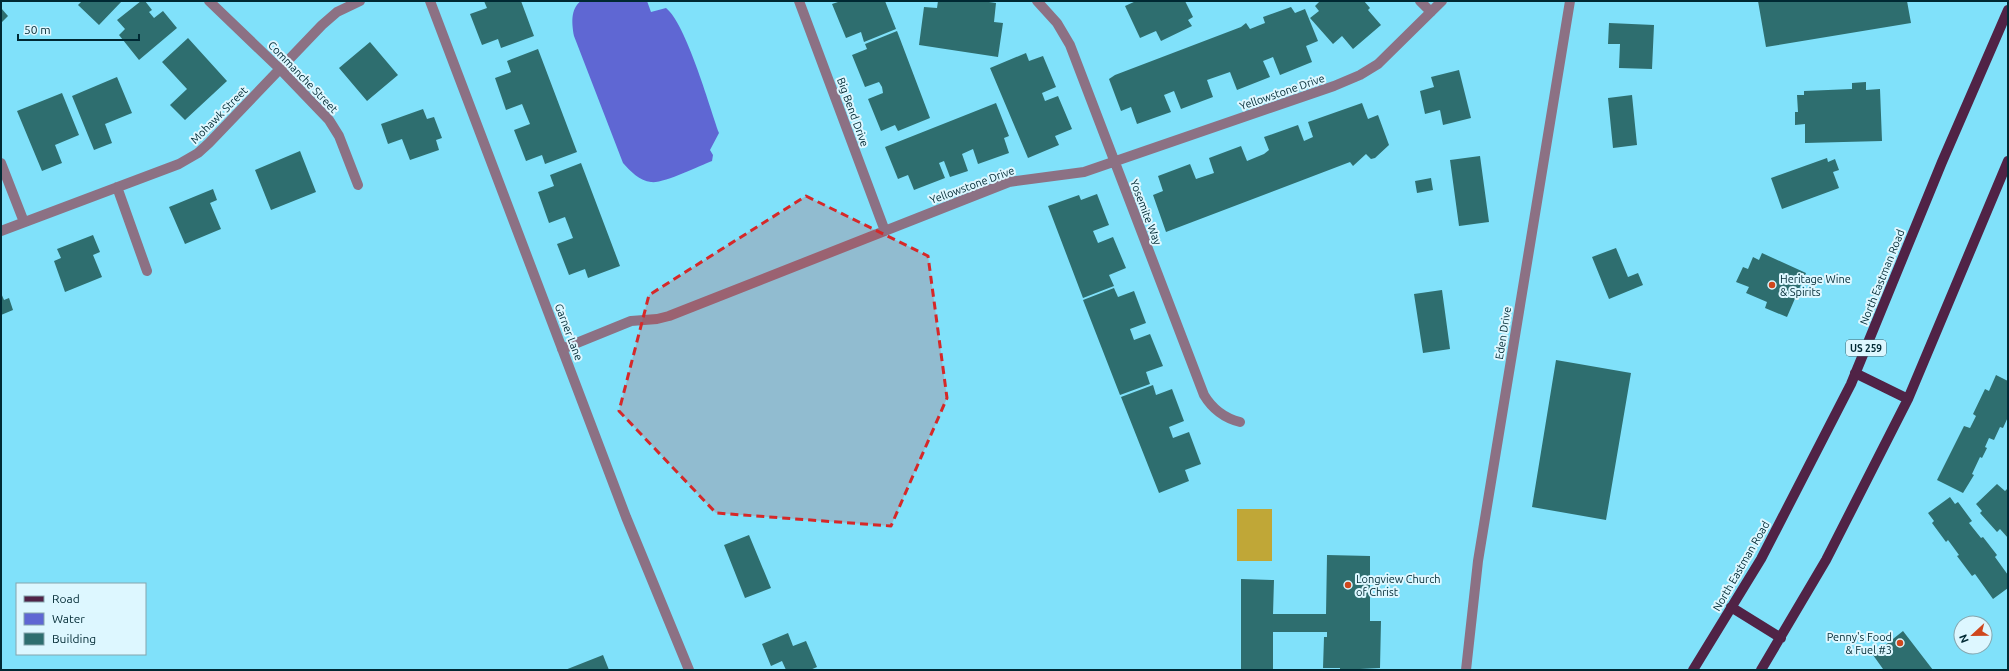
<svg xmlns="http://www.w3.org/2000/svg" width="2009" height="671" font-family="Ubuntu,sans-serif">
  <style>
    .green { fill: #c0a737 }
    .water { fill: #5f67d3 }
    .building { fill: #2e6e6f }
    .lines { fill: none; stroke-linecap: round; stroke-linejoin: round }
    .minor { stroke: #8c7184; stroke-width: 10 }
    .major { stroke: #502346; stroke-width: 10 }
    .marked { fill: #d62828; fill-opacity: 0.2; stroke: #d62828; stroke-width: 3; stroke-dasharray: 8 5; stroke-linejoin: round }
    .poi-dot { fill: #cf471d; stroke: #ddf7ff; stroke-width: 1.5 }
    .labels { text-anchor: middle; stroke-width: 4; stroke-linejoin: round; paint-order: stroke }
    .shield { fill: #ddf7ff; stroke: #426770; stroke-width: 1 }
    .shield-label { font-size: 10px; font-weight: bold; fill: #002933 }
    .street-label { font-size: 11px; fill: #002933; stroke: #ddf7ff }
    .poi-label { font-size: 11px; fill: #002933; stroke: #ddf7ff; text-anchor: start }
  </style>
  <rect width="100%" height="100%" fill="#80e1fa"/>
  <!-- green -->
  <path class="green" d="M1237,509H1272V561H1237Z"/>
  <!-- water -->
  <path class="water" d="M581,1H647L651,12L666,8C686,24 709,105 719,133L710,150L713,155L712,161C699,166 663,184 651,182C640,181 630,171 623,163L574,36C572,24 570,9 581,1Z"/>
  <!-- building -->
  <path class="building" d="M82,1H122L99,25L78,5Z
    M141,1H145L152,10L149,12L154,18L163,11L177,28L139,60L119,35L125,29L117,20Z
    M484,1H521L534,36L501,48L498,39L482,45L470,14L487,8Z
    M841,1H885L896,29L864,42L861,32L846,38L832,4Z
    M938,1H982L996,3L994,22L1003,23L998,57L919,45L924,7L937,8Z
    M1136,1H1185L1193,17L1188,20L1192,26L1161,41L1156,31L1140,38L1125,6Z
    M1320,1H1364L1370,8L1368,10L1381,25L1353,49L1342,36L1333,44L1310,18L1319,11L1315,6Z
    M1758,1H1907L1911,23L1766,47Z
    M1291,7L1295,13L1305,9L1318,41L1306,46L1312,62L1280,75L1273,57L1263,61L1270,77L1237,90L1230,72L1207,80L1213,97L1181,109L1174,91L1164,95L1171,112L1137,124L1131,107L1121,111L1109,79L1115,75L1241,27L1246,23L1250,29L1265,23L1263,17Z
    M1,8L8,16L1,23Z
    M1609,23L1654,25L1652,69L1619,68L1620,44H1608Z
    M897,31L930,118L898,131L895,125L881,131L868,99L883,93L882,87L879,82L865,87L852,55L867,49L865,44Z
    M188,38L227,81L185,120L170,105L187,89L162,62Z
    M370,42L398,75L367,101L339,68Z
    M538,49L577,152L545,164L542,155L526,161L514,130L530,124L522,104L506,110L495,78L511,72L507,61Z
    M1026,53L1029,61L1043,56L1056,87L1042,93L1045,101L1058,96L1072,129L1055,136L1059,145L1028,158L990,68Z
    M1459,70L1471,118L1443,125L1440,110L1425,114L1420,91L1434,87L1431,77Z
    M117,77L132,113L105,124L112,143L94,150L72,96Z
    M1866,82V90L1880,89L1882,141L1805,143V124L1795,125V112H1798L1797,95H1804V91L1852,89V83Z
    M62,93L79,135L55,145L62,163L42,171L17,111Z
    M1632,95L1637,145L1613,148L1608,98Z
    M996,103L1009,136L1004,138L1009,153L978,164L973,149L962,154L968,171L950,177L944,161L939,163L945,178L914,190L908,175L898,179L885,147Z
    M1362,103L1368,119L1378,115L1389,145L1375,158L1371,159L1366,154L1353,166L1350,162L1166,232L1153,195L1163,191L1158,176L1190,164L1196,179L1214,173L1209,158L1241,146L1247,161L1264,154L1269,150L1264,137L1298,125L1304,141L1313,137L1308,122Z
    M423,109L427,119L434,117L442,138L436,140L439,150L410,160L402,139L388,144L381,124Z
    M300,151L316,192L271,210L255,170Z
    M1480,156L1489,222L1459,226L1450,160Z
    M1827,158L1828,162L1835,159L1839,170L1833,172L1839,188L1782,209L1771,178Z
    M581,163L620,266L588,278L585,269L569,275L557,244L573,238L565,217L549,223L538,192L554,186L550,175Z
    M1431,178L1433,190L1417,193L1415,181Z
    M213,189L217,200L210,203L221,229L185,244L169,207Z
    M1097,194L1109,225L1093,231L1098,243L1113,237L1126,268L1109,275L1114,286L1083,298L1048,206L1079,195L1081,200Z
    M93,235L100,252L93,255L102,277L65,292L54,261L61,258L57,249Z
    M1616,248L1628,277L1638,273L1643,285L1609,299L1592,257Z
    M1762,253L1806,273L1787,317L1765,308L1767,302L1746,293L1749,287L1736,282L1743,267L1748,269L1753,257L1759,260Z
    M1114,288L1118,297L1134,291L1146,323L1130,329L1134,340L1150,334L1163,366L1146,372L1150,384L1120,395L1083,300Z
    M1442,290L1450,349L1423,353L1414,294Z
    M1,293L4,300L9,298L13,310L1,315Z
    M1556,360L1631,373L1606,520L1532,507Z
    M1996,375L2008,381V417L2003,428L2000,427L1994,440L1989,438L1985,447L1987,448L1982,458L1980,457L1972,474L1974,475L1963,493L1937,480L1964,426L1970,428L1976,416L1973,414L1985,389L1989,391Z
    M1153,385L1156,395L1172,389L1184,421L1169,427L1173,438L1189,432L1201,464L1185,470L1189,481L1159,493L1121,397Z
    M1997,484L2005,491L2008,488V538L2000,529L1997,532L1980,513L1982,511L1976,504Z
    M1950,497L1955,504L1958,502L1972,521L1969,523L1981,538L1983,537L1997,555L1995,557L2008,575V588L1993,599L1975,574L1972,576L1957,556L1959,555L1948,540L1946,542L1932,523L1934,521L1928,513Z
    M749,535L771,588L745,598L724,545Z
    M1327,555L1370,556V621H1381L1380,668L1340,670V668H1323L1324,637H1327V632H1273V670H1241V579L1274,580L1273,614H1326Z
    M1903,631L1933,670H1881L1883,669L1873,655Z
    M788,633L793,646L806,641L817,667L810,670H786L782,661L771,666L762,644Z
    M603,655L609,670H565Z"/>
  <g class="lines">
    <!-- minor -->
    <path class="minor" d="M209,1L281,70L329,120L339,136L358,185
      M430,1L626,517L689,670
      M799,1L885,231
      M1037,1L1057,23L1070,45L1204,395C1213,410 1224,418 1240,422
      M1420,1L1431,12
      M1,163L24,222
      M117,187L147,271
      M1,231L179,164L198,153L209,143L322,25L337,12L360,1
      M562,349L631,321L657,319L669,316L1009,182L1084,172L1334,86L1360,75L1378,64L1442,1
      M1466,670L1478,561L1570,1"/>
    <!-- major -->
    <path class="major" d="M1855,373L1908,399
      M1731,607L1781,638
      M1693,670L1761,559L1851,384L1942,162L2008,10
      M1761,670L1826,560L1908,399L2008,161"/>
  </g>
  <!-- marked area -->
  <path class="marked" d="M806,196L928,256L947,398L891,526L716,513L619,411L649,295Z"/>
  <!-- markers -->
  <g class="poi-dot">
    <circle cx="1772" cy="285" r="4"/>
    <circle cx="1348" cy="585" r="4"/>
    <circle cx="1900" cy="643" r="4"/>
  </g>
  <g class="labels">
    <!-- shield labels -->
    <rect class="shield" x="1846" y="340" width="40" height="16" rx="3"/>
    <g class="shield-label">
      <text x="1866" y="352">US 259</text>
    </g>
    <!-- street labels -->
    <g class="street-label">
      <text transform="translate(303 77) rotate(46)" y="4">Commanche Street</text>
      <text transform="translate(1282 92) rotate(-19)" y="4">Yellowstone Drive</text>
      <text transform="translate(853 112) rotate(70)" y="4">Big Bend Drive</text>
      <text transform="translate(219 115) rotate(-45)" y="4">Mohawk Street</text>
      <text transform="translate(972 185) rotate(-20)" y="4">Yellowstone Drive</text>
      <text transform="translate(1146 212) rotate(69)" y="4">Yosemite Way</text>
      <text transform="translate(1882 277) rotate(-68)" y="4">North Eastman Road</text>
      <text transform="translate(569 332) rotate(69)" y="4">Garner Lane</text>
      <text transform="translate(1503 333) rotate(-81)" y="4">Eden Drive</text>
      <text transform="translate(1741 566) rotate(-60)" y="4">North Eastman Road</text>
    </g>
    <!-- poi labels -->
    <g class="poi-label">
      <text x="1780" y="283">Heritage Wine<tspan x="1780" dy="13">&amp; Spirits</tspan></text>
      <text x="1356" y="583">Longview Church<tspan x="1356" dy="13">of Christ</tspan></text>
      <text x="1892" y="641" text-anchor="end">Penny's Food<tspan x="1892" dy="13">&amp; Fuel #3</tspan></text>
    </g>
  </g>
  <!-- border -->
  <rect width="2009" height="671" fill="none" stroke="#002933" stroke-width="4"/>
  <!-- legend -->
  <rect x="16" y="583" width="130" height="72" fill="#ddf7ff" stroke="#85a5ad"/>
  <rect x="24" y="596" width="20" height="6" fill="#502346" stroke="#85a5ad"/>
  <text x="52" y="603" font-size="12" fill="#002933">Road</text>
  <rect x="24" y="613" width="20" height="12" fill="#5f67d3" stroke="#85a5ad"/>
  <text x="52" y="623" font-size="12" fill="#002933">Water</text>
  <rect x="24" y="633" width="20" height="12" fill="#2e6e6f" stroke="#85a5ad"/>
  <text x="52" y="643" font-size="12" fill="#002933">Building</text>
  <!-- north arrow -->
  <g transform="translate(1973 635) rotate(248)"><circle r="19" fill="#ddf7ff" stroke="#85a5ad"/>
  <path d="M0-3L7 15L0 10L-7 15Z" fill="#cf471d"/>
  <text y="-6" font-size="11" font-weight="bold" text-anchor="middle" fill="#002933">N</text>
  </g>
  <!-- scale -->
  <path d="M18 34v6h121v-6" fill="none" stroke="#002933" stroke-width="2"/>
  <text x="24" y="34" font-size="12" fill="#002933" stroke="#ddf7ff" stroke-width="3" paint-order="stroke">50 m</text>
</svg>
